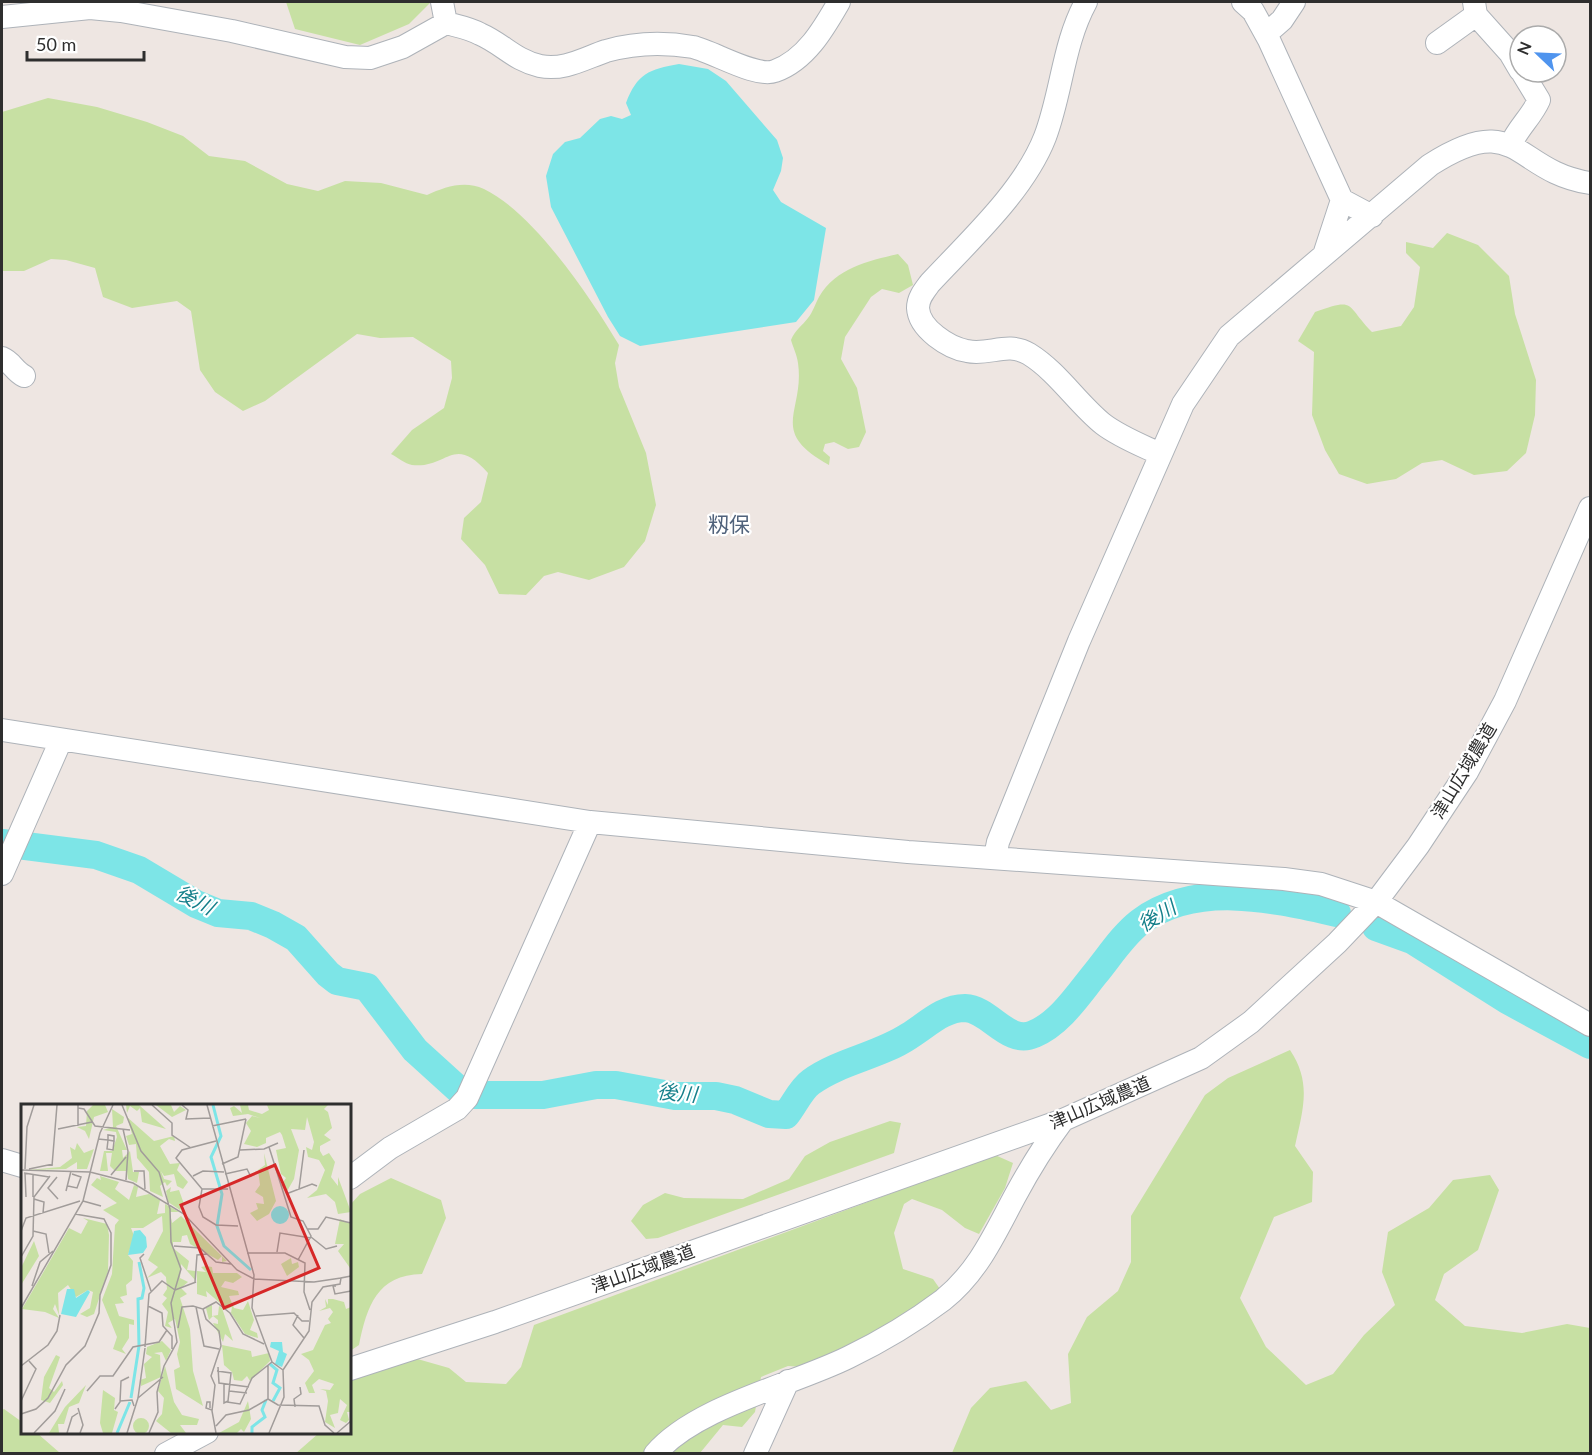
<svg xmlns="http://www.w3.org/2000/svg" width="1592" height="1455" font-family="Lato,'Noto Sans JP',sans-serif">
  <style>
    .green { fill: #c7e0a3 }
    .water { fill: #7de5e7 }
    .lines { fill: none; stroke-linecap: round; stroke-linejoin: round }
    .river { stroke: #7de5e7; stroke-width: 28 }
    .minor-casing { stroke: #aeb3b9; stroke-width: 24 }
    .minor { stroke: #fff; stroke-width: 22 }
    .labels { text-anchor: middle; stroke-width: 4.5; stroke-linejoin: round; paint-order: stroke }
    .street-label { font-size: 18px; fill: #2e2e2e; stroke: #fff }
    .water-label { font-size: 20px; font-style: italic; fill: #16808b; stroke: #fff }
    .quarter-label { font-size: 21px; fill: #51637c; stroke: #fff }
    .inset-river { fill: none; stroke: #7de5e7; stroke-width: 3 }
    .inset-road { fill: none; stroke: #a19c9a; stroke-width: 1.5 }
    .view { fill: #d62828; fill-opacity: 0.15; stroke: #d62828; stroke-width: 3 }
    .inset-edge { fill: none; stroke: #2e2e2e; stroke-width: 3 }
  </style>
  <rect width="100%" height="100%" fill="#eee6e2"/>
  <!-- green -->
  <path class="green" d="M286,2H431L409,24L360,45L295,29Z
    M48,98L97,107L147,122L183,136L209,156L245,161L287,184L318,191L345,181L381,183L427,195C445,187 464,180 484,189C534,213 590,297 619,345L615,363L619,387L646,453L656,505L645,541L624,567L589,580L558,572L544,576L526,595L499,594L485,565L461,539L464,518L481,502L488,473C453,433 448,469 412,465C405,464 397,457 391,454L412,430L444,408L452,378L451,361L413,337L380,338L357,334L265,401L243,411L215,392L200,370L191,311L177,301L132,308L103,297L95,268L66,260L51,259L24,271H2V112Z
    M1447,233L1478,245L1509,276L1515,314L1536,380L1535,415L1526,453L1507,471L1474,475L1442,460L1422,463L1396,479L1367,484L1339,474L1325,450L1312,415L1314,352L1298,341L1315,312C1357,297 1345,305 1372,332L1401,326L1414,307L1420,267L1406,253V242L1433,248Z
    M898,254L908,265L913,285L899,293L882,289L871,297L845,337L841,359L857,388L866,432L859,447L848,449L834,442L825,444L823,451L830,457L829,465C767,431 805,412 798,363C797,355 793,347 791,340C795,330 802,326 808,318C813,312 815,304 819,297C836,268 868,261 898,254Z
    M1290,1050C1312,1083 1303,1109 1295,1146L1313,1172L1312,1202L1274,1217L1240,1298L1266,1347L1306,1385L1333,1374L1364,1335L1395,1305L1382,1272L1388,1232L1429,1208L1453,1180L1490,1175L1499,1190L1478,1250L1444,1274L1435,1300L1465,1326L1522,1333L1567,1324L1590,1328V1453H952L971,1408L990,1388L1026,1381L1051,1410L1071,1403L1068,1354L1087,1317L1118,1291L1131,1262V1216L1205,1095L1228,1078Z
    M890,1121L901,1123L894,1153L658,1238L646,1239L631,1221L643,1205L665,1193L684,1198L743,1199L789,1179L805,1156L830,1142Z
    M995,1155L1013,1163L1005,1188L979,1234L965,1228L942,1210L912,1199L904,1204L894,1233L903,1269L933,1279L940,1289L923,1308L804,1367L788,1366L761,1377L755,1412L742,1427L723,1425L700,1453L295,1454L319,1433L350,1432V1380L407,1356L449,1368L466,1382L506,1384L521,1367L534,1325Z
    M391,1178L441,1200L446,1218L422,1274C377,1275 367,1306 359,1345L350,1351V1205L360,1194Z
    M4,1409L22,1422V1432L37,1433L60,1453H2V1410Z"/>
  <!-- water -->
  <path class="water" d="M679,64L708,69L726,81L777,140L783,158L781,171L773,190L781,202L826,228L814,300L796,322L640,346L620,336L608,317L551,207L546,176L553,154L565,142L580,138L600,119L611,116L622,119L631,115L626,103C637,74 649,69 679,64Z"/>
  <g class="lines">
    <!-- river -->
    <path class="river" d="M2,843L96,855L139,870L196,904L218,913L251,916L273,925L296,938L328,974L337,981L367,987L415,1050L458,1089L474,1095H543L596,1085H616L675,1096H716L735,1100L769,1114L786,1115C794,1105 801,1089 811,1082C840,1061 879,1056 909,1036C927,1025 943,1008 965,1008C990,1009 1008,1046 1034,1034C1060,1023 1078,995 1095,974C1109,957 1123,935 1140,922C1196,880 1274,899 1337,913
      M1376,927L1412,940L1507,1000L1590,1045"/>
    <!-- minor casing -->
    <g class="minor-casing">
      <path id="minor" d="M442,2L446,23
        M1086,2C1063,44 1062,92 1045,137C1024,191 969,241 930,283C924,291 918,298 918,308C919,329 949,348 967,351C989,356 1007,341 1029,354C1058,372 1077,403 1103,424C1120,437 1141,445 1160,454
        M1243,2L1253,11L1269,40L1342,200L1372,216
        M1476,15L1510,53L1520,70
        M2,17L90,8L121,11L232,31L345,57L370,58L403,47L446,23C457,26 469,28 480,34C503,44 514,60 540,66C564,71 585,58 606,51C634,43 664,42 693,47C714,52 756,78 775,71C806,60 824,28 839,2
        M1266,34L1282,20L1294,2
        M1437,43L1476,15L1474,2
        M1511,144C1518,128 1532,116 1539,100L1522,72
        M1324,255L1342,200
        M2,358C12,362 14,371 24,376
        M2,730L590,822L908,852L1284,879L1321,884L1376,902L1590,1025
        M995,857L998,842L1079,641L1183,404L1229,336L1430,165C1519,108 1513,171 1590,183
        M2,874L61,740
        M2,1160L22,1166
        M350,1178L390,1148L457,1109L467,1098L590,822
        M350,1369L495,1322L1063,1120L1201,1058L1251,1022L1337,943L1376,902L1418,846L1467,772L1505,701L1590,508
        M166,1454L207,1432
        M655,1454C696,1406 793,1385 849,1357C880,1342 915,1321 943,1300C978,1272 994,1235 1015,1196C1029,1170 1045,1144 1063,1120
        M755,1454L788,1381"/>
    </g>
    <!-- minor -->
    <use href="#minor" class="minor"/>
  </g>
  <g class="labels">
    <!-- street labels -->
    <g class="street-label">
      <text transform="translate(1464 771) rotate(-59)" y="6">津山広域農道</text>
      <text transform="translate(1100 1103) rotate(-23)" y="6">津山広域農道</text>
      <text transform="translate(643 1269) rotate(-20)" y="6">津山広域農道</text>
    </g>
    <!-- water labels -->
    <g class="water-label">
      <text transform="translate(195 900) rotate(27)" y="7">後川</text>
      <text transform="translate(1157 916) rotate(-31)" y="7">後川</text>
      <text transform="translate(677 1093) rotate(5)" y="7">後川</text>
    </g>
    <!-- quarter labels -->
    <g class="quarter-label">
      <text x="729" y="532">籾保</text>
    </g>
  </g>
  <!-- overview -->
  <g transform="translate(21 1104)">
    <rect width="330" height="330" fill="#eee6e2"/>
    <path d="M72,1H84L87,8L73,13L68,35L64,27L56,23L65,22L66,7ZM105,1H118L145,25L121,18L119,4L116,7L109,2L106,9ZM135,1H150L153,8L159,2L165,6L151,13ZM219,1H227L228,6L241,10L248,6L246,1H307L303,5L307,8L311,24L303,31L310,36L299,42V47L302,52L308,49L314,58L310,73L317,82V73L330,108L317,110L314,98L305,90L286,94L296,86L304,66L298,56L287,53L285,43L291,46L293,38L286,13L284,26L270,25L278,46L273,75L265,89L260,81L265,74L260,70L255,46L265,44L261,31L259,28L245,34V39L236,43L223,40L230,27L225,19L231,12L239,14L227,10L212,12L209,4L213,2L221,9ZM91,5L103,13L102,19L95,22L106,46H101L102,54L109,47L112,68H118L116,79L107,75L106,67H94L89,62L91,49H85L87,67H79L83,47H91L96,33L95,28L82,26L92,23ZM106,13L133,37L153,32L154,37L148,35L139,42L149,60L159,59L156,66L167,78L162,85L156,82L153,70L143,72L140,67L143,75L151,77L146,82L144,78L139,82L142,93L129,87L128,68L116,54L115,40L108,41L105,32L111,30ZM56,39L63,49L73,45L66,65H56V58L45,65L7,66L39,63L51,54L49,43L54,46ZM243,49L255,97L248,110L236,117L229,109L237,105L235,99L243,100L242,93L234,88L239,81L237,66L244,61ZM79,72L98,78L94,85L108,96L113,81L117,83L115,93L128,90L139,96L136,110L144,109V100L158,108H149L151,119L160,112L206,157L201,158V152L197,156L169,140L166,131L161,132L160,138H152V144L168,157L166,166L174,167V176L160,160L159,174L167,178L160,184L166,190L159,194L169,225L172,267L182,302L155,285L153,266L159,263L156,250L159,238L154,215L147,219L151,224L144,222L147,208L141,200L146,194L142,191L146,185L145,173L140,168L126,174L137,163L127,156L142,127L141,112L122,124H110L113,132L107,151L112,157L111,176L105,181L106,191L99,193L103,199L94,200L98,212L113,216V221L108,220V234L101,245L105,250L92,245L96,233L81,196L91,170L94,121L98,116L82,106L96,99L70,81L76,74L80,76ZM150,83L149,88L158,86L163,100L159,106L147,98L145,87ZM62,114L86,120L88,131L87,167L73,210L66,213L59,210L69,204L72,188L67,186L55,193L47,181L37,189L38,211L34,200L32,205L38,214L24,208L1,205L48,124L60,130L67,117ZM319,115L330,120L329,164L317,147L323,140H314ZM13,137L18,152L0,181V164ZM270,154L271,160L277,158L278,163L266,172L260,160ZM185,162L191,163L192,169H216L221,173L212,179L204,177L200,183L217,187L218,191L208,192L213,204L222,206L227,197L233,216L229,226L236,229L237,234L224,230L210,209L211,203L206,205L185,187L186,193L176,190V167L185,168L180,163ZM304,195L307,201V195H312L323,198L325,205L330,203V308H326L328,316L325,319L319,316L326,301L319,295L317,309L309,311L314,324L304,318L307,297L305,287L299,285L309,286L313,280L298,275L291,281L294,289H288L284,279L293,267L288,256L280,250L292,246L304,221L310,219L307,215L312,208L309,204L298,207L305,203ZM191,201V212L197,211L198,202L201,204L212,237L204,230L202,238L192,219L197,220V216L192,212L188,216L185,204ZM141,237L150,246L145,257L141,248L133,249L139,251L140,273L120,282L119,276L125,274L123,260L131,253L125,250L126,243ZM201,241L230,247L231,253L248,249L249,257L229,277L226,272L221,277L213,276L211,268L203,261ZM35,251L39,253L28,284L33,288L41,277L42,281L29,299L20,296L21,288L23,273ZM144,262L153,298L161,311L178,315L176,321H159L165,329H150L135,317L141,310L143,294L137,287ZM65,281L58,299L48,303L43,320H37L38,329H28L44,303ZM82,286L94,294L93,306L97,308L91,329H82L79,319ZM227,297L230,315L223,328L220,325L216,329H198L218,318ZM112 322a8 8 0 1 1 16 0a8 8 0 1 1-16 0Z" fill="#c7e0a3"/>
    <path d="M250 111a9 9 0 1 1 18 0a9 9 0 1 1-18 0ZM119,126L125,133L126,143L122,149L107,151L113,127ZM46,185H53L55,194L67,186L69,188L55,213L40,210ZM250,238H261L262,248L266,250L261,263L254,260L258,247L249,243Z" fill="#7de5e7"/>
    <path class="inset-river" d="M192,1L200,32L190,53L201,90L196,122L203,142L230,166M249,260L256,266L252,279L259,284L252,297M110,294L118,242L117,195L121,194L123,184L118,158M96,329L109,298M231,329V323L244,313L241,306L245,296"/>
    <path class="inset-road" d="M101,1L120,47L138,68L149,105L150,138L160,165L150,199L156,238L143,262L136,288L137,308L128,329M131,1L151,19V31L170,44M161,1L167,6L165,15L189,14M186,1L233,171L231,204L251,258L262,266M57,4L63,5L74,22L109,26M57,22V1M191,22L225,15M37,25L71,18M102,25L107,47L105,76M77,35L87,36L93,37V32L87,31V36L86,45L92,46L93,37M195,37L161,46L155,54L181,85H207M248,43L270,113L282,117L290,132L277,156M219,46L243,45L257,39M201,60L217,53L225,15M31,62L36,1M4,65L6,23L13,1M8,65L32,60M0,66L69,68L112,79L163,110L216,166L233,175L293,178L320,174M113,67H123L124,85M3,69L28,73M4,69L5,93M12,70V93M204,70L226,65L230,73M90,71L105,53M172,72L182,67L203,68M36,73L27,84L37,95M47,82L56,84L60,73L51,70M181,85L178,103L182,113L195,121L217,122M278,85L283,46M45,87L50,67M265,90L291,80L296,82M13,95L23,98L22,109M62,97L80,102M286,125H297L305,113L330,119M0,127L5,114L59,97M12,127L25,130L28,149M290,133L305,145L316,142M153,142L179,144L195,158L210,160M256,148L259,129L290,134M226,149H264L284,159L283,188L289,206M123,150L119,154L130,187M0,153L12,132L13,93L29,72M174,178L176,151L186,150M11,182L19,158L32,147M315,182H312L314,190L330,187M154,186L175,178M127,202L141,209L142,222L151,232V245M175,203L183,242L198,245M0,204L62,97L79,29L92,1M182,205L195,198L209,209L222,230L243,240M277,211L272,221L283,234M235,212L273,209L281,217H288M157,224L161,203L172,202L182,205L185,215L198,227L200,242L190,272L194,281L191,307L195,329M124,243L128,190L141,177L154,186M0,262L27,241L36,227L39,211M197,263L198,279L228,283M196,267L210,269L207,297L203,299V280M66,287L79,272H92L112,243L138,238L146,226M208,287L226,289M117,294L142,273M247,295L257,301L298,302L304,321L313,329M247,295V261M0,297L15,265L8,257M99,297L111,296L113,302M206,298L219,300L231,274L251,258M274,303L273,295L280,290L279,283M57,304L62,321L59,329M189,304V298H186L185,304L191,306M94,305L99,298L100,277L108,273M0,310L15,305L27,294L45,261L64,242L78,209L79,191L90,161V129L83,115L54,110M195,322L205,311L228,306L247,295M13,329L34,307L44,285M46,329L51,313L57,309M106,329L117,294L124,244M248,329L263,293L262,266L288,227L291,198L302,183L319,180L320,174L330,172M316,329L330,317"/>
    <path class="view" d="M254,61L298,164L203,204L160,101Z"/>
    <rect width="330" height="330" class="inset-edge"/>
  </g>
  <!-- border -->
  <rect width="1592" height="1455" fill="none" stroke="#2e2e2e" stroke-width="6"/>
  <!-- north arrow -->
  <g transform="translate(1538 54) rotate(293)"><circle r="28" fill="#ffffff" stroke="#ababab" stroke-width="1.5"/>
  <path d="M0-4.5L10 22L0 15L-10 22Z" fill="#4f94ee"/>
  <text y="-9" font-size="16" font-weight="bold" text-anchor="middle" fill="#2e2e2e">N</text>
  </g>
  <!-- scale -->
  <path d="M27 51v9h117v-9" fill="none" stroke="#2e2e2e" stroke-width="3"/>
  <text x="36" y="51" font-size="18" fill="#2e2e2e" stroke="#ffffff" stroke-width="4.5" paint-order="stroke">50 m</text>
</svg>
